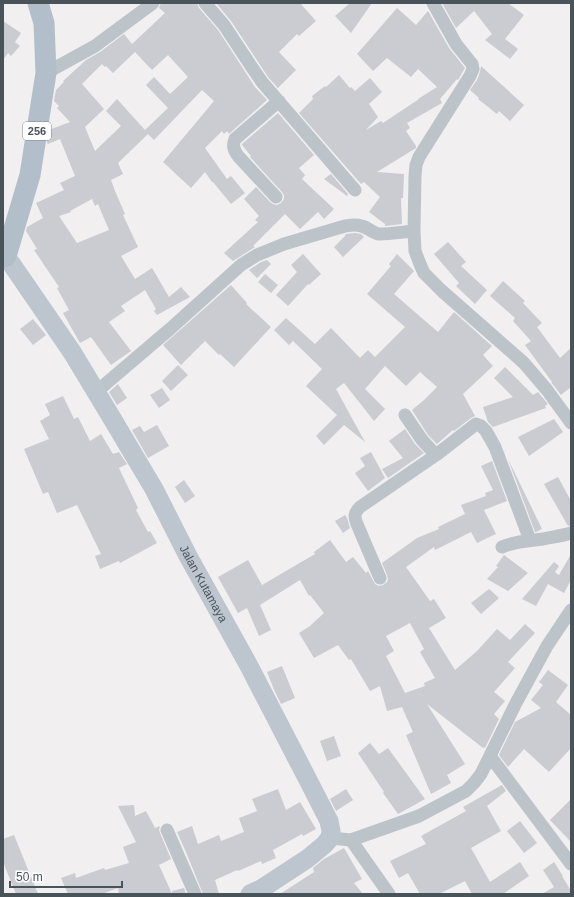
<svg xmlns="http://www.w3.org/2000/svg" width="574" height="897" font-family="Arial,sans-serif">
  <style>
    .building { fill: #caccd1; fill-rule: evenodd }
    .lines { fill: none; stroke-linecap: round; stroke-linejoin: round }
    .street { stroke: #bcc4ca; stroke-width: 13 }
    .secondary { stroke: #bdc6ce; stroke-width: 19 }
    .primary { stroke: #b2bfca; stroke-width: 21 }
    .labels { text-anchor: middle; stroke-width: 3.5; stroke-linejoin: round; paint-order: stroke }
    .shield { fill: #fff; stroke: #80878c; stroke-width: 1 }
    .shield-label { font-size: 11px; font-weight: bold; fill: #49535a }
    .street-label { font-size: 12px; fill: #49535a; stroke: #fff }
  </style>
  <rect width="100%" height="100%" fill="#f1efef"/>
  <!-- building -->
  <path class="building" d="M161,3H197L199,8L218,30L255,87L267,100L229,134L227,131L224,134L222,131L205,148L227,179L231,176L245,193L231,204L213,182H212L205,172L191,188L163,162L214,101L202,90L154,140L148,134L118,163L123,174L111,180L115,191L125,214L123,215L138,247L121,256L135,279L152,268L169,297L181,287L190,297L157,315L154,311L156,309L145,290L121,306L125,311L109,322L131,351L111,365L91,337L80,343L63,313L69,310L57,288L59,287L34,250L37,249L26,231L27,227L43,218L36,203L64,190L60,183L75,176L60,139L48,144L47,143L49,130L70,122L57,108L59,106L54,101L56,90L64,82L63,81L86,60L100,52L124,34L132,44L165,13L159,8ZM135,52L152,70L168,55L188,77L170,94L154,77L146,85L168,108L145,130L117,99L106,111L121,126L95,151L85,127L104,109L82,84L102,64L105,67L106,66L113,73ZM92,199L95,206L98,204L109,230L77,243L59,216L71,212L70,211Z
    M216,3H300L316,21L299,36L297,34L279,52L296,70L278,88L268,77L231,21Z
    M350,3H372L351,33L335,16Z
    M442,3H508L524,15L505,39L518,49L510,59L485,40L492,34L474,11L456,28Z
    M397,8L416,25L428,11L449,48L465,68L458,80L457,79L440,99L442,103L407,123L410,128L406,131L416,146V148L377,172L404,174L403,198H401L402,224L385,226V224L369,212L380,197L364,182L361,184L299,113L313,99L312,96L325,86L326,87L339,75L350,88L351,87L355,91L370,78L382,92L369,104L378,117L366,130L381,121L383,123L419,99H418L437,87L418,69L411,77L387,58L373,71L357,54Z
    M3,21L21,33L15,42L20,46L11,56L8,53L3,60Z
    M481,66L524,105L510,121L499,111L497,114L478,99L479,98L470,90L477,80L480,72Z
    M278,113L314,155L299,168L305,175L302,179L334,209L324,219L318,212L300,229L285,214L253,246L255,247L233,261L224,253L258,222L255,220L259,216L244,199L256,187L270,202L273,204L277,205L281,203L284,199V195L282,192L250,157L251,156L242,145V144Z
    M331,174L348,194L347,196L324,179Z
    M355,233L361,234L364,237L343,257L334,247L345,236V235L346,234Z
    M448,242L466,262L461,266L487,290L475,304L456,286L459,283L434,254Z
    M303,254L321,274L309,285L308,284L288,306L276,295L297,272L291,265Z
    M397,254L414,271L394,294L438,332L454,312L492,346L483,355L493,366L463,394L475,416L471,418L454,431L453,430L437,444L428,435L412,410L424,400L437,387L420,372L406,386L385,366L365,389L385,409L374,421L344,383L336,389L365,442L344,425L324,445L316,436L337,415L306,386L322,369L293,341L289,345L274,330L286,318L315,344L331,328L360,358L368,350L375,357L405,327L367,294L391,266L389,264Z
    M267,260L271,264L257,278L249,270L261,262Z
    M265,274L278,285L271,293L258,282Z
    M503,281L525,301L523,303L542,323L537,327L560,358L571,348V387L561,395L551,382H552L525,345L531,341L513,321L515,318L490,296Z
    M231,285L247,303L246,304L271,327L234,367L220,354L219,355L205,341L181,365L163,345Z
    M33,319L46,335L33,345L20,329Z
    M178,365L188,375L171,391L162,381Z
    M505,367L533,395L538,392L548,404L545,406L546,408L493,427L488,422L483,407L513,397L494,378Z
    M118,384L127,398L117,405L109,392Z
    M162,388L170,400L159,408L150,395Z
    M63,396L74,419L78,417L90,441L101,434L113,454L119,452L127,464L119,468L138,508L136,510L148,532L150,531L157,543L120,563L119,561L100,569L95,556L101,554L80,511L77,505L57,513L48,492L43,494L24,449L49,439L40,421L50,415L45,404Z
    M554,419L563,432L529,456L518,437Z
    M157,425L169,446L148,458L132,430L140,426L144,432Z
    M405,429L415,444L424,453L388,478L382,469L403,458L389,441Z
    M371,452L385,478L368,491L355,473L365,466L360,458Z
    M508,459L542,529L536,532H535Z
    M492,461L507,501L484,510L496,534L477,543L471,532L435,550L434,547L406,567L430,601L434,599L446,618L429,628L455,670L477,651L497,629L510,640L525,624L535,633L508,662L515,668L494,692L505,701L494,714L499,719L485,748L484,747L483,748L427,704L465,764L447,775L451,783L431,794L406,735L413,732L402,707L387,711L380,686L370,691L351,659L349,660L338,645L314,658L299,633L310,626L324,613L310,595L309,596L300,580L260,605L271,630L259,636L247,608L238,613L218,577L248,560L262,585L315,554L314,552L330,540L346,562L353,557L366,573L368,571L375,584L379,586L383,585L387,582L388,579L387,575L382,563L417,538L439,529L438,527L465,514L461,505L486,496L485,493L493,490L481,466ZM410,623L424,649L420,652L435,678L424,683L425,686L405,693L386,656L394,651L386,636Z
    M558,477L571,501V525L568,526L544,484Z
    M184,480L195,496L185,503L175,487Z
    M345,515L347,518L350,528L343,533L335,521Z
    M571,554V580L564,593L548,584L536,606L522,599L554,562L559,566L555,572L559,575Z
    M504,555L528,573L508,591L487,579L498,567L496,566Z
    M489,589L499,598L481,614L471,603Z
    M282,666L295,698L281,704L275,692L267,672Z
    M548,670L568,685L556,702L571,715V748L549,772L524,749L508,767L499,755L515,722L541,708L531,700L543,685L539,682Z
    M334,736L341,756L327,761L320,741Z
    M370,743L379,754L388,748L425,799L398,814L383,793L384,792L358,753Z
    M502,785L506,791L487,806L501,831L471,848L490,882L520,862L529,876L503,894H472L465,881L439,894H420L408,873L399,878L390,861L426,844L421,836L466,811L463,807Z
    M278,789L286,810L300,802L316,829L303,836L302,834L273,850L276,858L262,864L261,861L238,871L237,870L215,880L219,894H203L186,852L177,832L192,826L198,844L219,835L221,841L244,832L239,818L257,811L252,799Z
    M346,789L353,800L336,811L330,799Z
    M571,799V842L550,820Z
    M134,805L135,816L146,811L155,828L160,826L159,830L160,833L171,859L159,865L172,894H119L118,888L102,894H68L61,878L75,873L76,878L104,868L105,870L129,863L123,847L136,842L118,806Z
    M520,821L537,843L524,853L507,831Z
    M14,835L38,894H16L3,862V839Z
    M344,848L362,879L354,883L363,894H280L314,872L313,868L324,859Z
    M554,862L563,876H562L571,891V894H542L554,887L543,870Z
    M184,888L186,894H173L172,891Z"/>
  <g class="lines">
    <!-- street -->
    <path class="street" d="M205,3L224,25L251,66L262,82L355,190
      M433,3L456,44L472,64L473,69L470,76L419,157L416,165L415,176L414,231L415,251L420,264L424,273L442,291L524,363L547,390L571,423
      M46,73L95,46L153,3
      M276,197L238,156C234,150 232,146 235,139L279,101
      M96,392L170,329L241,265L257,255L284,244L345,226C351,225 356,224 361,226C368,227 372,233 379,234C390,234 403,232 414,231
      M405,415L422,440L436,455
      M502,547C515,541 529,541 543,539C552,537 562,536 571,533
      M380,578L357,524C354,517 354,513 360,507L436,455L476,424L481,426L486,431L495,447L530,540
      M490,756L571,864
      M167,830L195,894
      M330,838L351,840L419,816L466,791L474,783L481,774L516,703L547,646L571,610
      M351,840L389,894"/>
    <!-- secondary -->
    <path class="secondary" id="s1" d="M6,256L72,352L110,415L154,489L188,556L249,666L307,778L329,821L331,831L330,838L324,845L307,859L261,889L250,894"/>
    <!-- primary -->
    <path class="primary" d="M3,257L6,256L30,175L46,73L44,23L38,3"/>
  </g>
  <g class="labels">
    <!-- shield labels -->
    <rect class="shield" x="23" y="122" width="28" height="18" rx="3"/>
    <g class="shield-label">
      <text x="37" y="135">256</text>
    </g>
    <!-- street labels -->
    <g class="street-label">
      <text dy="4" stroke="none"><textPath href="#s1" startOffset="383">Jalan Kutamaya</textPath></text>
    </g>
  </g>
  <!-- border -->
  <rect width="574" height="897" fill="none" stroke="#49535a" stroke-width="8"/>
  <!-- scale -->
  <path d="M10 881v6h112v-6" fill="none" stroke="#49535a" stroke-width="2"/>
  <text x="16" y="881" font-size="12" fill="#49535a" stroke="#ffffff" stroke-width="3" paint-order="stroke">50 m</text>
</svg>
